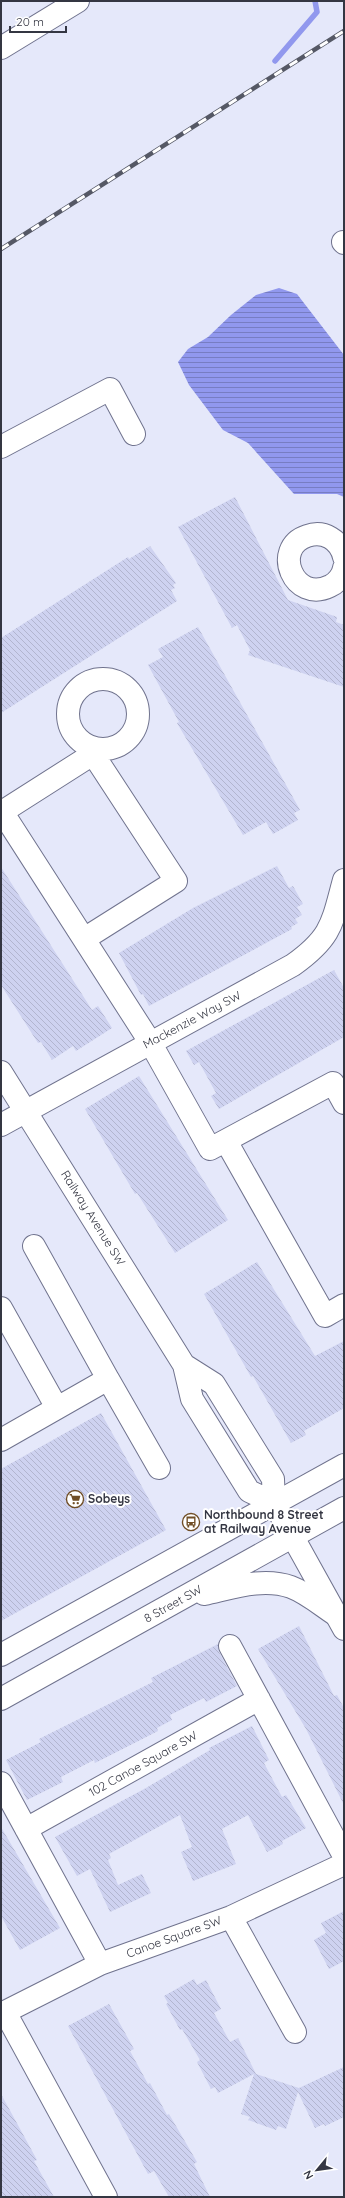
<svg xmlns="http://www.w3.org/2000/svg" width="345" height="2198" font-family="Quicksand,sans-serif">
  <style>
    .water { fill: url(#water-rules) }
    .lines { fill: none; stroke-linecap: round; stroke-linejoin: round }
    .stream { stroke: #9198ee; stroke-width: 5.5 }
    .building { fill: url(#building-back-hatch) }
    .minor-casing { stroke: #70738e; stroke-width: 24 }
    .major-casing { stroke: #70738e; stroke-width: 24 }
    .minor { stroke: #fff; stroke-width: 22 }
    .major { stroke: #fff; stroke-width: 22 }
    .rail-casing { stroke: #555865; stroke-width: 4.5 }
    .rail { stroke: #fff; stroke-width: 3; stroke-dasharray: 9; stroke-linecap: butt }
    .labels { text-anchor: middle; stroke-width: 4; stroke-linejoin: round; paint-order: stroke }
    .street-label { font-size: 12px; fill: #343642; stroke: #fff }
    .poi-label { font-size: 12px; font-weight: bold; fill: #343642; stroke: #fff; text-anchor: start }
  </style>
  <defs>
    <pattern id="water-rules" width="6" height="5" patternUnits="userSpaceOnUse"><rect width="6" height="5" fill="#9198ee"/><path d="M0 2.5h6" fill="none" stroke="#777dc2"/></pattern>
    <pattern id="building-back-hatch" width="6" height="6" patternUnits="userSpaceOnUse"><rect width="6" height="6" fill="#ced2f0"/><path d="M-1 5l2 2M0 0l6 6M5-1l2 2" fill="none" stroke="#b2b5cf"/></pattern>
  </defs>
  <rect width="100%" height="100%" fill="#e5e8fa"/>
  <!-- water -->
  <path class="water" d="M279,288L297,294L344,355V497L337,494H294L248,443L223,430L189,385L178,362L188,349L208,337L231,315L256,295Z"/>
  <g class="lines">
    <!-- stream -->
    <path class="stream" d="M275,61L317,12L315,1"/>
  </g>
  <!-- building -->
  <path class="building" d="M235,497L288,600L337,617L336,622L344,625V687L248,655L250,650L237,625L232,628L178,527Z
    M150,546L176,583L173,585L175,588L171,590L177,601L1,713V638L128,557L129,559Z
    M198,627L300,810L294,813L298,820L273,834L266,822L243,835L177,723L179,722L148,665L163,657L158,649Z
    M277,866L289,888L293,886L303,904L297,907L302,915L295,919L298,923L291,927L292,929L149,1006L143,994L141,995L119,953L193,908Z
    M1,867L92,1010L98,1006L112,1028L76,1051L73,1046L52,1060L41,1042L38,1043L1,985Z
    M334,970L344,988V1037L219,1109L211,1096L216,1093L199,1062L194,1065L186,1051Z
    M139,1076L228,1220L175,1253L137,1193L135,1194L85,1109Z
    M257,1262L315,1356L344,1341V1408L304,1431L306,1435L291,1443L253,1376L251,1377L204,1294Z
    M101,1413L166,1530L1,1621V1469Z
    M299,1626L334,1696L337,1695L344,1708V1805L306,1729L258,1649Z
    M218,1644L219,1652L237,1686L206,1702L204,1698L170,1715L172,1720L157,1728L158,1731L95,1763L94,1760L61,1777L63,1782L27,1800L6,1760L41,1742L39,1739L153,1682L151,1678Z
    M252,1726L269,1760L264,1763L282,1797L286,1795L306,1828L282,1841L283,1844L267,1852L248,1815L222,1829L236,1864L193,1881L181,1852L192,1847L180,1815L109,1854L111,1858L108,1860L118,1885L142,1874L151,1893L110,1912L90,1869L77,1876L55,1837L146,1788L210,1750L209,1748Z
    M1,1827L60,1928L20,1950L1,1916Z
    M344,1911V1961L329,1969L314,1940L326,1933L321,1923Z
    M194,1979L197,1985L206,1980L221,2009L214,2013L230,2042L238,2038L256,2074L299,2088L344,2067V2117L325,2126L324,2124L315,2128L298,2092L286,2129L278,2126L276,2130L248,2120L250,2117L241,2114L254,2074L218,2093L215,2087L211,2089L197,2062L200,2060L182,2029L180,2030L166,2004L168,2003L164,1996Z
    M109,2004L134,2049L130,2051L148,2084L150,2083L167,2115L169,2114L197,2162L194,2164L210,2197H169L154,2171L148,2174L68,2026Z
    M1,2094L37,2160L34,2161L54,2197H1Z"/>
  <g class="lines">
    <!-- minor casing -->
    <g class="minor-casing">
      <path id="minor" d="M1,48L78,1
        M343,242L344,243
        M1,447L110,389L134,434
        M344,557C340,540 324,530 307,536C271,548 294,604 330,586C337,583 343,575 344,568
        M68 714a35 35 0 1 1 70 0a35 35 0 1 1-70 0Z
        M1,810L150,1042L210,1149L333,1083L344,1103
        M2,812L93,754
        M84,939L176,881L93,754L91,747
        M1,1072L184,1365L192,1399L249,1491L274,1503
        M1,1125L293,965C332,937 332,924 344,880
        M226,1141L325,1316L344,1305
        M1,1308L57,1408
        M184,1365L214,1384L273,1479L274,1503L344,1629
        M108,1379L159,1468
        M1,1440L108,1379L34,1246
        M230,1646L344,1856
        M1,1783L100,1964
        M26,1829L259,1699
        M231,1917L295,2032
        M5,2012L106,2197
        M1,2014L100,1964L231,1917L344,1864"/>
    </g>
    <!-- major casing -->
    <g class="major-casing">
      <path id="major" d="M204,1594C232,1588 263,1577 291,1587C307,1593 322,1606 336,1615
        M1,1655L344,1465
        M1,1699L344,1508"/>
    </g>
    <!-- minor -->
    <use href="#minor" class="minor"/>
    <!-- major -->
    <use href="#major" class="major"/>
    <!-- rail casing -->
    <g class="rail-casing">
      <path id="rail" d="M1,249L344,31"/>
    </g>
    <!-- rail -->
    <use href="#rail" class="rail"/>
  </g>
  <!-- icons -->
  <defs>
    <g id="supermarket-ring" transform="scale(0.9)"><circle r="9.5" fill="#fff" stroke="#704e26" stroke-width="1.5"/><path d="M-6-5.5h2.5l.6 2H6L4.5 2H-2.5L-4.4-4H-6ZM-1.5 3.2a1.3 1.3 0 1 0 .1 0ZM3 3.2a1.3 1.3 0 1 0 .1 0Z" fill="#704e26"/></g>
    <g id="bus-ring" transform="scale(0.9)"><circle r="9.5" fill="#fff" stroke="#704e26" stroke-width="1.5"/><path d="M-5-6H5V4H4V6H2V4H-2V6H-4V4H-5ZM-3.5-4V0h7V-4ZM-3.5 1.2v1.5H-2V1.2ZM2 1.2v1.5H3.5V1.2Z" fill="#704e26"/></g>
  </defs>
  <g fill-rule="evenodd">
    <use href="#supermarket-ring" x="75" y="1499"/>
    <use href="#bus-ring" x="191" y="1522"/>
  </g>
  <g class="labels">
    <!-- street labels -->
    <g class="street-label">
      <text transform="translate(192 1020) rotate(-28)" y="4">Mackenzie Way SW</text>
      <text transform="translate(93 1218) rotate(58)" y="4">Railway Avenue SW</text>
      <text transform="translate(173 1604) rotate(-29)" y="4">8 Street SW</text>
      <text transform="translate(143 1764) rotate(-29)" y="4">102 Canoe Square SW</text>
      <text transform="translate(174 1937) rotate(-20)" y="4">Canoe Square SW</text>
    </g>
    <!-- poi labels -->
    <g class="poi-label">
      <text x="88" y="1503">Sobeys</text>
      <text x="204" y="1519">Northbound 8 Street<tspan x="204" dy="14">at Railway Avenue</tspan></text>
    </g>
  </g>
  <!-- border -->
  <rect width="345" height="2198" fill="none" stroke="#343642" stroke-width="4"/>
  <!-- north arrow -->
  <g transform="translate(317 2170) rotate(241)" stroke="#ffffff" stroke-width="3" paint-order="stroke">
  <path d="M0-3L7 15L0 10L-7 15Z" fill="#343642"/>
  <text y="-6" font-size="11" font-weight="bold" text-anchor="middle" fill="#343642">N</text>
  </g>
  <!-- scale -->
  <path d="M10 26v6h56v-6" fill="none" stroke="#343642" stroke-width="2"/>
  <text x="16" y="26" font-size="12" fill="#343642" stroke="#ffffff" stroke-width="3" paint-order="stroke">20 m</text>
</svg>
